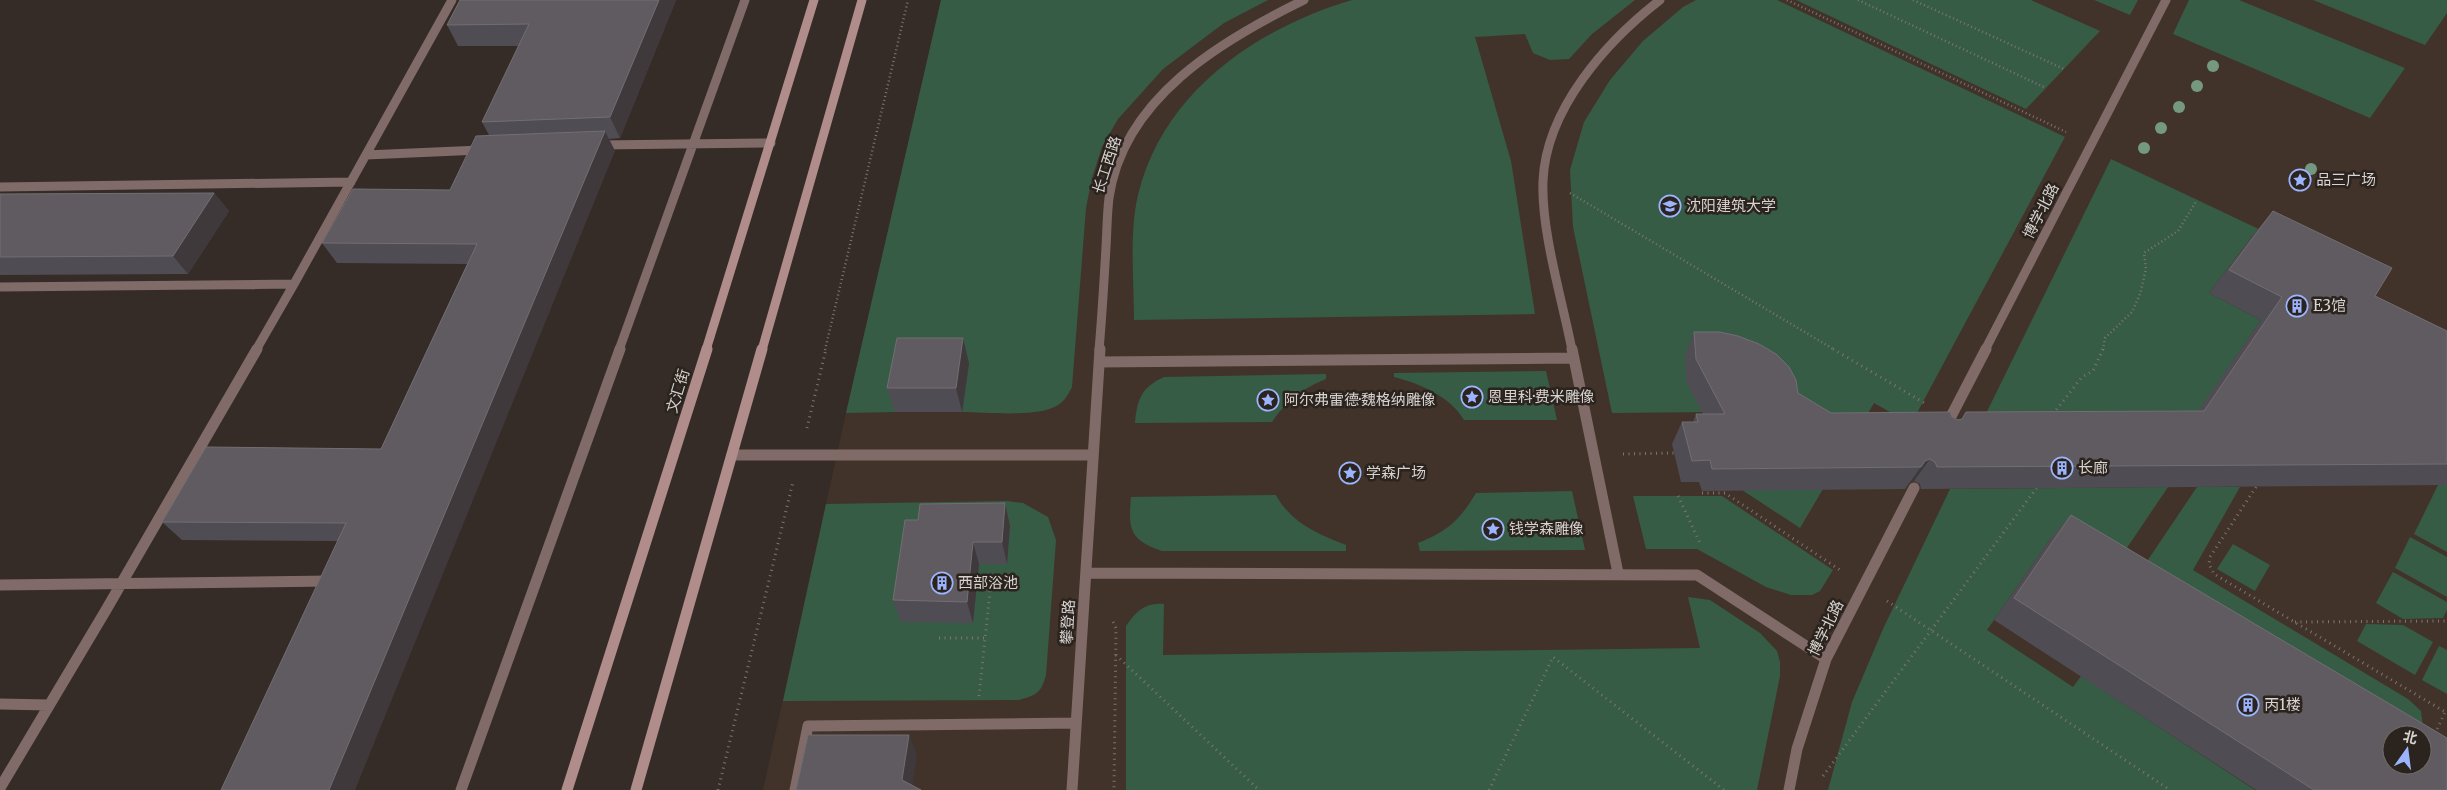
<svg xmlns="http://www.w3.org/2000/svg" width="2447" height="790" font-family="Merriweather,'Noto Sans SC',serif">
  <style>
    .built { fill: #41332a; fill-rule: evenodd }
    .green { fill: #365c46 }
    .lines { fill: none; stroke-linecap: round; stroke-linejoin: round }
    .path-far1 { stroke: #7c7571; stroke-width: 2.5; stroke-dasharray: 1 3; stroke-linecap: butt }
    .path { stroke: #7c7571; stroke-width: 3; stroke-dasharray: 1 4.5; stroke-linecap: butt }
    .lane-far1 { stroke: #816b69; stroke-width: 9 }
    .lane { stroke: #816b69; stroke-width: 11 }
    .secondary-far1 { stroke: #b08c8a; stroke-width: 9 }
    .secondary { stroke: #b08c8a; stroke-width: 11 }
    .tree { fill: #759980 }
    .wall { fill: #504c53 }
    .shaded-wall { fill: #3f393c }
    .building { fill: #5f5b61; stroke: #726e72; fill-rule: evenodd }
    .labels { text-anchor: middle; stroke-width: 5; stroke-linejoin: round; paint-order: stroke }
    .street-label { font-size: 15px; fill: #d8d3d0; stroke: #2a231e }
    .poi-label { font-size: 15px; fill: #d8d3d0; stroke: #2a231e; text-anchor: start }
  </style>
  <rect width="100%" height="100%" fill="#352c28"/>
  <!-- built -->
  <path class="built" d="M941,0H2447V790H763L846,413ZM2392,735H2422V765H2392Z"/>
  <!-- green -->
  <path class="green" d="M941,0H1268L1224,23L1163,69L1118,119L1102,147L1092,178L1086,208L1072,387C1069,393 1065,401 1058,405C1039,418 986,412 962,412L969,363H904L895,412L846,413Z
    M1352,0H1635L1592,34L1569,59L1550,60L1533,53L1525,34L1475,37L1511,161L1535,314L1134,320C1134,279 1129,234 1138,195C1163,92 1257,28 1352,0Z
    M1696,0H1777L2065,137L1911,424L1874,403L1855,435L1710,412L1612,413L1573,227L1570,170L1584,122L1610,80L1643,41L1683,7Z
    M1796,0H2031L2100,31L2026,109Z
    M2094,0H2138L2130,15Z
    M2189,0H2239L2405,68L2370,118L2173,34Z
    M2313,0H2447V13L2425,45Z
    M2111,159L2267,233L2253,235L2209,293L2261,320L2183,434H1976Z
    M1546,371L1557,420H1464C1451,397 1419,383 1394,377V373Z
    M1326,374V379C1300,390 1288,399 1272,422L1135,423C1137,399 1142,387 1164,377Z
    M2438,485H2447V552L2414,534Z
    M2168,487L2110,573L2051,538L1987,630L2073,687L2081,676L2255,790H1828L1852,702L1883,629L1950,489Z
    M2197,487H2240L2193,570L2408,699L2421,711L2423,727L2392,735L2131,585Z
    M1823,489L1800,528L1742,490Z
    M1572,491L1585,550L1420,551L1418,543C1448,531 1459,521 1476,493Z
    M1276,495C1290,522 1319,535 1346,545V551H1162C1130,540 1128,530 1131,497Z
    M1633,496H1722L1833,570L1820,591L1812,595H1791L1766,587L1697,549H1646Z
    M1007,501L1023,503L1048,517L1056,540L1046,675C1041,693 1037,695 1019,700L783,701L826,504Z
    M2410,537L2447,557V597L2395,568Z
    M2233,544L2270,565L2255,591L2217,569Z
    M2393,572L2447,602V610L2443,618L2403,619L2376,603Z
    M1688,597L1710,600L1760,633L1777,651L1780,662V676L1757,790H1126V626C1136,611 1146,602 1164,604L1163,655L1700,648Z
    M2366,624L2403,625L2433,642L2415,675L2357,641Z
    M2439,646L2447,650V694L2422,680Z"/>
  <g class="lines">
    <!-- path-far1 -->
    <path class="path-far1" d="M1787,0L2066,132
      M1858,0L2046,88
      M1913,0L2064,69
      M1570,193L1835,350
      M825,350L908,0
      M2103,350L2105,338L2132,312L2140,294L2146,269L2144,253L2178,231L2197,200"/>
    <!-- path -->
    <path class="path" d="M1833,349L1926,404
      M2053,414L2082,377L2093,371L2103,349
      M807,428L826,349
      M1623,454L1674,453
      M2256,487L2210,557L2209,564L2214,574L2447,713
      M1702,493H1725L1840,570
      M1678,496L1701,545
      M1887,601L2170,790
      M1113,622L1116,628L1114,790
      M2295,622L2447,621
      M939,638H985
      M1116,655L1259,790
      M979,696L992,573
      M2435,734L2445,712
      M1823,776L2038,486
      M718,790L793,482
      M1489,790L1553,657L1724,790"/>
    <!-- lane-far1 -->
    <path class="lane-far1" d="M600,145L771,143
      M366,155L480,150
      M0,187L351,182
      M294,284L452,0
      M0,287L294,284L256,350
      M619,350L745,0
      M1099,350C1102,316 1104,282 1106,247C1107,231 1107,214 1109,198C1123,98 1222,40 1304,0
      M1572,350C1562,299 1541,231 1543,181C1546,109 1606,42 1660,0
      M1985,350L2166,0"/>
    <!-- lane -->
    <path class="lane" d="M1572,349L1618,573
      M1099,362L1572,358
      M1945,428L1986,349
      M732,455H1093
      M1086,573L1697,575L1826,659
      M0,585L331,581
      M0,704L49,705
      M0,788L106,610L257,349
      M461,790L620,349
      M795,790L808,726L1076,723
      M1072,790L1100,349
      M1789,790L1797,749L1826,659L1914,488"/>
    <!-- secondary-far1 -->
    <path class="secondary-far1" d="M706,350L814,0
      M762,350L862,0"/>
    <!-- secondary -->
    <path class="secondary" d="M567,790L707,349
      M636,790L762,349"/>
  </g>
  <!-- trees -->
  <g class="tree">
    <circle cx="2213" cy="66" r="6"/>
    <circle cx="2197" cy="86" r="6"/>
    <circle cx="2179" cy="107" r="6"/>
    <circle cx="2161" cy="128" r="6"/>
    <circle cx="2144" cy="148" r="6"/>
    <circle cx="2311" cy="169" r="6"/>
  </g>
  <!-- wall -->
  <path class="wall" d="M676,0L620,138L609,139L615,151L338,541L182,540L162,522L381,449L467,264L337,263L322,243L450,190L489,135L482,122L519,46H458L447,25Z
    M214,193L229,211L188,274L0,275V194Z
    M2273,211L2375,296L2447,331V485L1921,489L1920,484L1914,481L1910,482L1905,489L1702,491L1699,482H1681L1672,444L1682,422H1693L1696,414H1703L1686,381L1685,355L1694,332L1798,393L1831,413L1952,417L1958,420L2198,411L2261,320L2209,293L2253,235Z
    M969,363L962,412H895L887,388Z
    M1005,503L1010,526L1007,564H979L973,623L901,622L893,600L918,520Z
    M2071,515L2447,790H2256L1994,620L2051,538Z"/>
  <!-- shaded-wall -->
  <path class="shaded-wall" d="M659,0H676L620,138L610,117Z
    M605,131L615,151L355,790H329Z
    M214,193L229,211L188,274L173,256Z
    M963,338L969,363L962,412L956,388Z
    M1930,459L1914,481L1910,482L1925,461Z
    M1005,503L1010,526L1007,564L1002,542Z
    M973,542L979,564L973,623L967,602Z
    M909,735L917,754L912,790L902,780Z"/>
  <!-- building -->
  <path class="building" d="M460,0H659L610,117L482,122L529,24L447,25Z
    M605,131L329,790H221L346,523L162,522L206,447L381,449L477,244L322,243L353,189L450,190L476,136Z
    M214,193L173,256L0,257V194Z
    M2273,211L2392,268L2375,296L2447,331V464L1937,467L1935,462L1930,459L1925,461L1921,467L1712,469L1710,460L1692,461L1682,422H1698L1696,414H1725L1696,359L1694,332H1720L1738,336L1759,344L1776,354L1789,367L1796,380L1798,393L1831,413L1950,412L1952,417L1958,420L1962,419L1966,412L2204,411L2282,297L2229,270Z
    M897,338H963L956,388H887Z
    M1005,503L1002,542H973L967,602L893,600L905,520H918L920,504Z
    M2071,515L2447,738V790H2314L2014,598ZM2392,735H2422V765H2392Z
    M808,735H909L902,780L921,790H796Z"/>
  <!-- icons -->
  <defs>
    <g id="sight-ring" transform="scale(1.125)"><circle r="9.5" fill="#2a231e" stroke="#9cb4fd" stroke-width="1.5"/><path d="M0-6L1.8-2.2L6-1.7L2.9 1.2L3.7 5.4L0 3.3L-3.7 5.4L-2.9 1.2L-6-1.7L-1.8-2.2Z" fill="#9cb4fd"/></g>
    <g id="university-ring" transform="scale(1.125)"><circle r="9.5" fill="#2a231e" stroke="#9cb4fd" stroke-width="1.5"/><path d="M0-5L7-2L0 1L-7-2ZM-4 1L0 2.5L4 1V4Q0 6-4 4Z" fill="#9cb4fd"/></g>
    <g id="building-ring" transform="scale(1.125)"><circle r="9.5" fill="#2a231e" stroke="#9cb4fd" stroke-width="1.5"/><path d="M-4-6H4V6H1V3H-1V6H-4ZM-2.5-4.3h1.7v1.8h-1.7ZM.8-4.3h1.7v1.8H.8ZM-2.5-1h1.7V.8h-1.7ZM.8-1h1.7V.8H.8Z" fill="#9cb4fd"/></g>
  </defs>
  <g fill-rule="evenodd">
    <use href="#sight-ring" x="2300" y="180"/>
    <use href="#university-ring" x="1670" y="206"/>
    <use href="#building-ring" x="2297" y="306"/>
    <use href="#sight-ring" x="1472" y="397"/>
    <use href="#sight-ring" x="1268" y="400"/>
    <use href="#building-ring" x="2062" y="468"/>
    <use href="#sight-ring" x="1350" y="473"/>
    <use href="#sight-ring" x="1493" y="529"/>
    <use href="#building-ring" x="942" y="583"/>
    <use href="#building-ring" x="2248" y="705"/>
  </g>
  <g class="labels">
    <!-- street labels -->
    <g class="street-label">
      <text transform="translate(1107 165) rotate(-72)" y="5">长工西路</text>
      <text transform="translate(2041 211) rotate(-63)" y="5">博学北路</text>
      <text transform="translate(678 391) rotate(-73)" y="5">文汇街</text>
      <text transform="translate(1068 622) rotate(-87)" y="5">攀登路</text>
      <text transform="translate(1826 628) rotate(-64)" y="5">博学北路</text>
    </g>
    <!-- poi labels -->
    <g class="poi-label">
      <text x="2316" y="185">品三广场</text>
      <text x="1686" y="211">沈阳建筑大学</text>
      <text x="2313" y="311">E3馆</text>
      <text x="1488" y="402">恩里科·费米雕像</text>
      <text x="1284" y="405">阿尔弗雷德·魏格纳雕像</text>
      <text x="2078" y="473">长廊</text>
      <text x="1366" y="478">学森广场</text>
      <text x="1509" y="534">钱学森雕像</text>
      <text x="958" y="588">西部浴池</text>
      <text x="2264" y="710">丙1楼</text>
    </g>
  </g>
  <!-- north arrow -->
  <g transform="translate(2407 750) rotate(14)"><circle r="24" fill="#2a231e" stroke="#706965"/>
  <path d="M0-4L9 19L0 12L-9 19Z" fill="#9cb4fd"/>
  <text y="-8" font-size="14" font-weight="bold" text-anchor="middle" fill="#d8d3d0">北</text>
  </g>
</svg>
